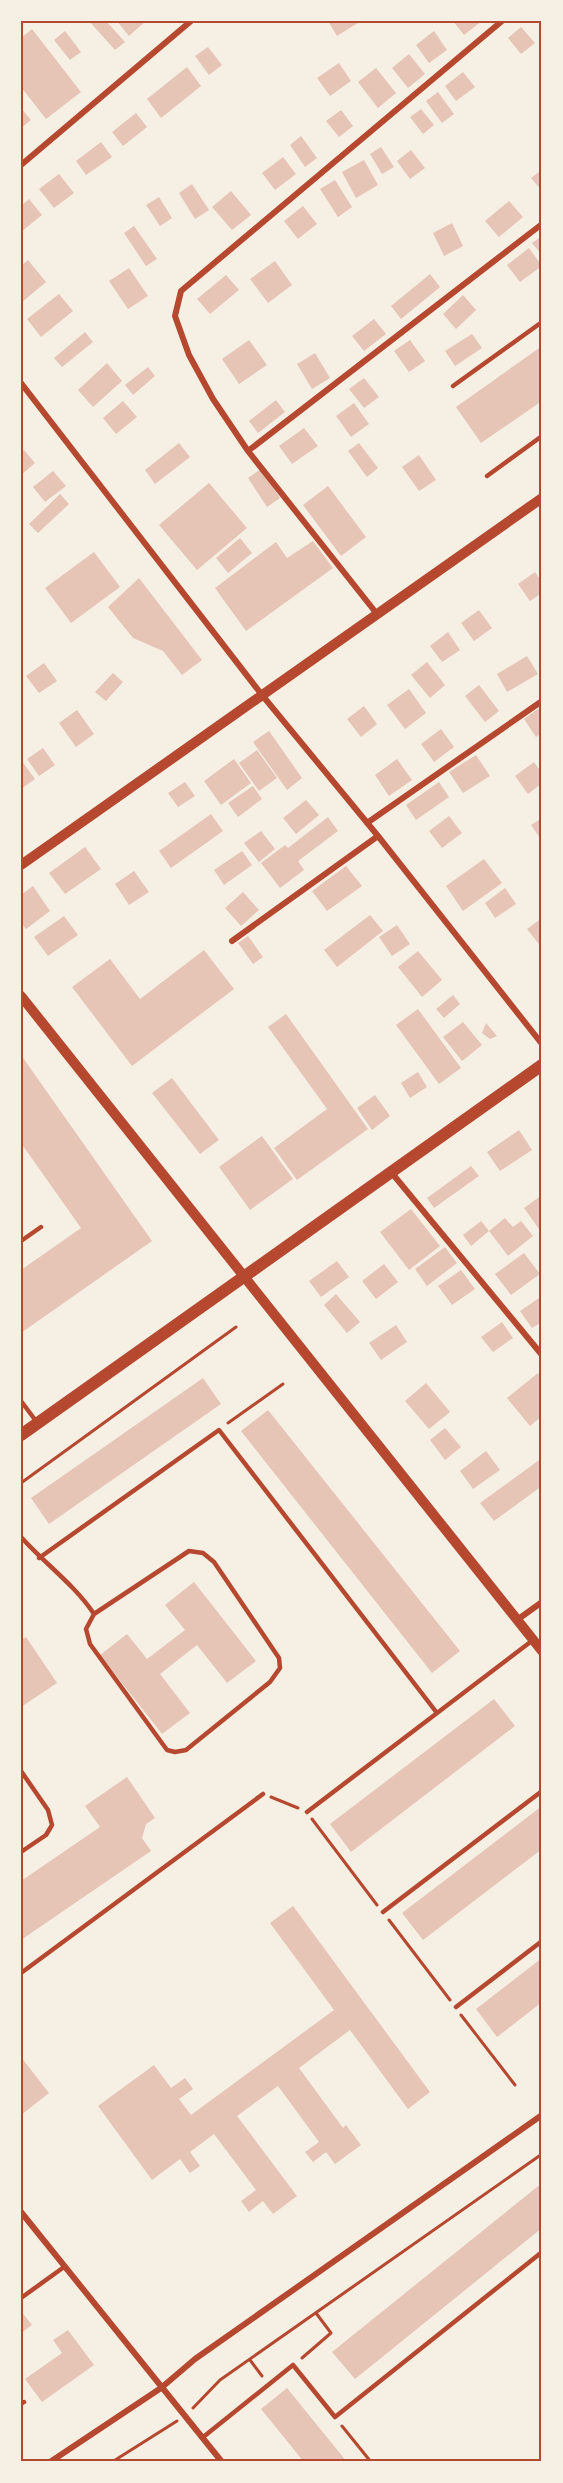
<svg xmlns="http://www.w3.org/2000/svg" width="563" height="2483" font-family="Mulish,sans-serif">
  <style>
    .building { fill: #e6c5b7 }
    .lines { fill: none; stroke-linecap: round; stroke-linejoin: round }
    .path { stroke: #b5482f; stroke-width: 3 }
    .service { stroke: #b5482f; stroke-width: 4.5 }
    .minor { stroke: #b5482f; stroke-width: 6 }
    .tertiary { stroke: #b5482f; stroke-width: 10 }
    .secondary { stroke: #b5482f; stroke-width: 12 }
    .neatline { fill: none; stroke: #b5482f; stroke-width: 2 }
  </style>
  <rect width="100%" height="100%" fill="#f6efe4"/>
  <!-- building -->
  <path class="building" d="M89,21H106L125,42L115,50Z
    M117,21H146L129,36Z
    M328,21H361L337,36Z
    M453,21H482L464,35Z
    M521,27L535,43L521,54L508,38Z
    M32,29L81,92L46,119L21,87V38Z
    M65,31L81,52L70,60L54,40Z
    M434,31L447,50L429,63L416,45Z
    M208,47L222,65L209,75L195,56Z
    M409,54L425,74L408,88L392,68Z
    M339,63L351,81L330,96L317,78Z
    M187,67L201,86L161,118L147,99Z
    M376,68L396,93L378,108L358,82Z
    M463,72L475,87L456,101L445,86Z
    M438,92L454,114L442,123L426,101Z
    M21,108L31,120L21,128Z
    M421,109L434,125L423,134L410,117Z
    M341,110L353,126L339,137L326,121Z
    M136,113L147,127L123,146L112,132Z
    M301,136L317,158L305,167L290,145Z
    M101,142L112,157L86,175L76,161Z
    M381,147L394,167L382,174L370,154Z
    M411,150L425,168L410,179L397,161Z
    M283,157L296,174L275,190L262,173Z
    M364,160L378,185L356,198L342,172Z
    M542,170V191L531,178Z
    M59,174L74,193L54,208L39,189Z
    M335,180L352,207L338,217L320,189Z
    M192,184L209,210L195,219L179,193Z
    M231,191L251,215L232,230L212,207Z
    M159,197L172,218L160,226L146,205Z
    M29,199L42,215L21,232V206Z
    M509,201L523,217L499,237L485,221Z
    M303,206L317,224L298,239L284,221Z
    M452,223L463,246L444,256L433,233Z
    M134,226L157,259L146,266L124,233Z
    M542,236V255L532,243Z
    M529,248L542,266L520,282L507,265Z
    M28,260L46,282L21,303V266Z
    M275,261L292,285L268,303L250,279Z
    M129,268L148,296L128,309L109,281Z
    M430,274L440,287L401,319L391,306Z
    M226,275L239,290L210,314L197,299Z
    M59,294L73,311L41,337L27,319Z
    M463,295L476,310L456,329L443,314Z
    M374,319L386,334L364,351L352,336Z
    M85,332L93,342L62,367L54,358Z
    M472,334L482,348L455,366L445,351Z
    M249,340L267,365L239,384L222,359Z
    M410,340L425,361L409,372L394,351Z
    M542,346V401L481,443L456,407Z
    M315,353L330,378L312,389L297,364Z
    M107,363L122,381L93,407L78,390Z
    M148,367L155,376L133,395L125,385Z
    M364,378L379,397L364,408L349,389Z
    M276,400L285,412L258,433L249,421Z
    M123,401L137,417L116,434L103,418Z
    M354,403L369,424L351,437L336,416Z
    M304,428L318,446L292,464L279,446Z
    M179,443L190,457L155,484L145,470Z
    M359,443L378,468L367,477L348,451Z
    M24,450L35,463L21,475V453Z
    M419,455L436,480L419,491L402,467Z
    M261,469L280,498L267,507L248,478Z
    M53,471L66,486L45,502L33,487Z
    M209,483L247,528L197,570L159,525Z
    M328,486L366,537L341,556L303,505Z
    M60,494L69,504L38,533L29,524Z
    M240,538L252,553L228,573L216,558Z
    M313,541L333,568L246,631L215,588L276,542L287,558Z
    M94,552L120,587L71,623L45,588Z
    M535,572L542,582V593L530,601L518,584Z
    M139,578L202,660L182,675L163,651L133,638L108,607Z
    M479,610L492,628L474,641L461,623Z
    M448,632L460,650L442,662L430,646Z
    M527,656L538,674L507,692L497,674Z
    M427,662L445,685L430,698L411,675Z
    M44,663L57,681L39,693L26,676Z
    M113,673L123,682L106,701L95,692Z
    M479,685L499,711L485,722L465,696Z
    M409,689L426,713L405,729L387,705Z
    M364,706L377,724L361,737L347,719Z
    M542,706V733L536,737L524,719Z
    M77,710L94,734L76,747L59,723Z
    M441,729L454,747L434,762L421,744Z
    M269,731L302,778L287,790L253,742Z
    M43,748L55,765L39,776L27,759Z
    M257,750L277,778L259,791L239,763Z
    M476,755L490,776L463,793L449,772Z
    M234,759L251,783L221,805L204,781Z
    M397,759L412,780L389,796L375,775Z
    M21,760L35,779L21,789Z
    M534,762L542,773V783L528,794L515,776Z
    M185,782L195,796L178,807L168,793Z
    M439,782L449,797L416,820L406,805Z
    M253,786L262,799L238,817L228,803Z
    M306,800L319,815L296,834L283,818Z
    M211,814L223,831L171,868L159,851Z
    M449,816L462,833L442,848L429,831Z
    M328,817L338,831L298,861L304,870L280,888L261,863L285,845L288,848Z
    M542,818V841L531,825Z
    M261,831L275,849L259,862L244,843Z
    M85,847L101,869L65,894L49,873Z
    M242,851L252,865L224,885L214,870Z
    M484,859L502,883L463,911L446,886Z
    M346,866L362,886L327,911L312,891Z
    M134,871L149,892L129,905L115,884Z
    M33,886L50,911L26,929L21,922V895Z
    M505,888L516,904L495,918L485,903Z
    M243,892L259,910L241,926L225,908Z
    M370,915L383,931L337,967L324,950Z
    M64,916L78,935L48,956L34,937Z
    M542,918V948L527,929Z
    M397,925L410,944L392,956L379,937Z
    M248,936L263,957L253,964L238,943Z
    M204,950L234,989L132,1066L72,987L110,959L140,999Z
    M418,951L442,980L422,997L398,967Z
    M453,995L460,1004L444,1018L436,1009Z
    M418,1009L461,1068L439,1084L396,1025Z
    M286,1014L368,1129L297,1180L274,1148L327,1109L268,1027Z
    M463,1022L482,1045L462,1061L443,1037Z
    M486,1023L497,1036L490,1039L482,1033Z
    M21,1055L152,1241L21,1333V1270L81,1228L21,1143Z
    M418,1072L427,1087L410,1098L401,1083Z
    M172,1078L219,1140L200,1154L152,1093Z
    M375,1095L390,1116L372,1130L357,1108Z
    M519,1130L532,1150L500,1171L487,1152Z
    M262,1136L293,1179L250,1210L219,1167Z
    M471,1166L479,1176L434,1208L427,1198Z
    M542,1195V1226L539,1229L524,1208Z
    M411,1209L440,1246L409,1270L380,1232Z
    M505,1218L513,1227L521,1221L533,1236L508,1256L489,1231Z
    M481,1221L489,1231L471,1246L463,1235Z
    M445,1247L457,1263L427,1286L415,1269Z
    M524,1253L540,1274L511,1295L495,1274Z
    M337,1261L349,1277L321,1297L309,1281Z
    M384,1264L398,1282L376,1299L362,1281Z
    M461,1270L475,1289L452,1305L438,1286Z
    M336,1294L360,1322L347,1333L324,1305Z
    M542,1296V1322L532,1328L520,1311Z
    M502,1322L513,1338L493,1352L481,1337Z
    M396,1325L407,1342L381,1360L369,1343Z
    M538,1373L542,1377V1416L530,1426L507,1398Z
    M203,1378L221,1404L49,1524L31,1498Z
    M426,1383L450,1412L429,1429L405,1401Z
    M268,1410L460,1651L432,1673L241,1431Z
    M445,1428L461,1447L445,1460L430,1440Z
    M486,1451L500,1470L473,1489L460,1471Z
    M542,1458V1486L494,1521L480,1503Z
    M194,1582L256,1661L227,1683L197,1645L160,1674L190,1713L162,1734L100,1655L127,1634L147,1659L185,1630L165,1605Z
    M26,1637L57,1683L21,1707V1640Z
    M494,1699L515,1726L351,1852L330,1824Z
    M127,1777L155,1818L146,1824L142,1838L151,1851L21,1940V1881L100,1827L85,1806Z
    M542,1806V1849L423,1940L402,1913Z
    M293,1906L430,2092L408,2109L350,2030L299,2068L343,2128L346,2125L361,2145L335,2164L326,2152L313,2162L305,2152L319,2142L278,2086L237,2116L297,2196L273,2214L263,2201L249,2212L241,2201L256,2190L214,2134L190,2152L200,2166L190,2173L180,2159L152,2180L98,2106L154,2065L171,2088L185,2078L193,2089L179,2099L191,2115L334,2010L270,1923Z
    M542,1958V2002L497,2037L476,2009Z
    M21,2057L49,2093L21,2115Z
    M542,2183V2228L355,2379L332,2352Z
    M21,2311L32,2325L21,2333Z
    M68,2330L94,2365L42,2402L25,2379L62,2353L53,2340Z
    M287,2388L347,2462H304L261,2409Z"/>
  <g class="lines">
    <!-- path -->
    <path class="path" d="M228,1423L283,1384
      M21,1483L236,1327
      M271,1797L298,1808
      M312,1819L377,1905
      M389,1920L450,2000
      M461,2015L515,2085
      M302,2358L331,2333L316,2313
      M250,2360L262,2376
      M193,2408L220,2380L542,2154
      M342,2426L371,2462
      M112,2462L177,2421"/>
    <!-- service -->
    <path class="service" d="M453,386L542,322
      M487,476L542,436
      M21,1241L41,1227
      M21,1401L36,1421
      M21,1537C44,1563 75,1585 94,1614
      M189,1551L203,1553L214,1562L279,1658L280,1668L270,1682L186,1750L175,1752L167,1750L90,1644L86,1629L94,1614Z
      M39,1558L219,1430L437,1713
      M21,1771L48,1810L52,1825L46,1835L21,1852
      M307,1812L533,1640
      M383,1912L542,1791
      M21,1973L263,1794
      M456,2007L542,1941
      M21,2298L64,2267
      M21,2404L24,2402
      M202,2438L293,2365L335,2417L542,2252"/>
    <!-- minor -->
    <path class="minor" d="M21,165L191,21
      M21,383L262,695L378,836L542,1044
      M248,451L542,224
      M377,614L248,451L213,399L189,355L175,316L181,291L502,21
      M367,823L542,701
      M232,941L378,836
      M391,1172L542,1355
      M517,1620L542,1602
      M21,2212L222,2462
      M50,2462L161,2388L195,2359L542,2115"/>
    <!-- tertiary -->
    <path class="tertiary" d="M21,865L542,498
      M21,996L542,1651"/>
    <!-- secondary -->
    <path class="secondary" d="M21,1435L542,1065"/>
  </g>
  <!-- border -->
  <rect width="563" height="2483" fill="none" stroke="#f6efe4" stroke-width="45"/>
  <rect x="22" y="22" width="518" height="2438" class="neatline"/>
</svg>
